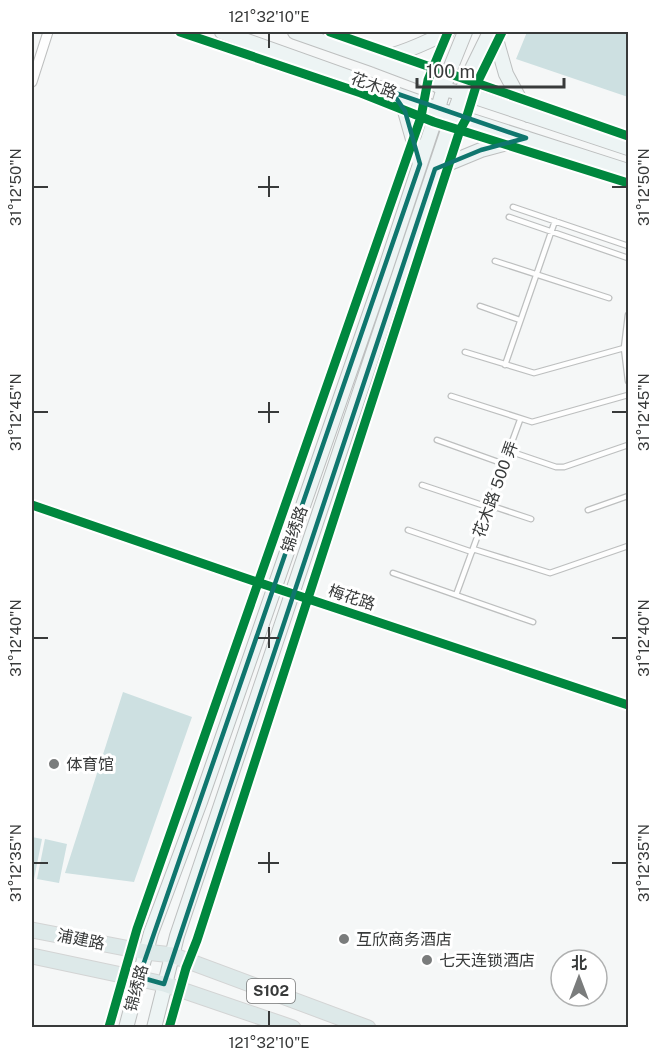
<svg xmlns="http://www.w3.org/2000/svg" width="660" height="1059" font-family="'Public Sans','Noto Sans SC',sans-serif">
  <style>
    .green { fill: #cde0e1 }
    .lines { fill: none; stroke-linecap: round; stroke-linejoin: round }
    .service-casing { stroke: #bdbfbf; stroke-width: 7 }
    .minor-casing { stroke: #bdbfbf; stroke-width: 11 }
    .secondary-casing { stroke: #bdbfbf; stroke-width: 16 }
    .primary-casing { stroke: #d3d4d4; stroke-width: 17 }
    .service { stroke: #fefefe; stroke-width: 4.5 }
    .minor { stroke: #fefefe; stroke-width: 9 }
    .secondary { stroke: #edf4f4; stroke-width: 14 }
    .primary { stroke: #dde9e9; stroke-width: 15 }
    .cycleway-casing { stroke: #fff; stroke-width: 13 }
    .cycleway { stroke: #00873e; stroke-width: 9 }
    .marked { fill: none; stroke: #0f766e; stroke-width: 4.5; stroke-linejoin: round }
    .ticks { fill: none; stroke: #383a3a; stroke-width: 2 }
    .poi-dot { fill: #7a7c7c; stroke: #fff; stroke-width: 2 }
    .labels { text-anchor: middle; stroke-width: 6; stroke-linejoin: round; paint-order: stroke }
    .shield { fill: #fff; stroke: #747575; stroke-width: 1.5 }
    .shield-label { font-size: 15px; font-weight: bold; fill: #383a3a }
    .street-label { font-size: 16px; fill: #383a3a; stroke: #fff }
    .poi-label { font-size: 16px; fill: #383a3a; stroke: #fff; text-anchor: start }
    .neatline { fill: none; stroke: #383a3a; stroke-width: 2 }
    .ticks-label { font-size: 15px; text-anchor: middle; fill: #383a3a }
  </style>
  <rect width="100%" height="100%" fill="#f5f7f7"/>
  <!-- green -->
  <path class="green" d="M527,32H628V97L516,59Z
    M123,692L192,717L134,882L65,873Z
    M32,837L42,839L34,879H32Z
    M45,839L67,844L59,883L37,879Z"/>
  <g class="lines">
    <!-- service casing -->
    <g class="service-casing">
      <path id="service" d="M513,207L628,246
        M509,217L628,258
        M495,261L609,298
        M480,306L520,320
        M628,315L624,348L628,381
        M465,352L534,373L624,348
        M505,365L555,221
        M451,396L532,422L628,395
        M437,440L504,464
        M509,451L556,467H564L628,445
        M422,485L488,507
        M489,505L531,519
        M588,510L628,496
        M408,530L472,552
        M473,549L550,573L628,546
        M393,573L533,622
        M456,595L520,420"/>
    </g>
    <!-- minor casing -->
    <g class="minor-casing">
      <path id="minor" d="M32,82L48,32
        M32,505L242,577L628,705"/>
    </g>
    <!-- secondary casing -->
    <g class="secondary-casing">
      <path id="secondary" d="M222,32L466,119L628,171
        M295,32L375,60L428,80L444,89L472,96L628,148
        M494,32L506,74L528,115
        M375,60C401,54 424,44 447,32
        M392,92L405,111L420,164
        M435,169L481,150L526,138
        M126,1028L151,933L200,802L384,273L434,122L448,74L465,32
        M154,1028L177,936L449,127L466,81L490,32"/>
    </g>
    <!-- primary casing -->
    <g class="primary-casing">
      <path id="primary" d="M32,930L146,952L172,955L368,1028
        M32,956L164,984L293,1028"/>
    </g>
    <!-- service -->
    <use href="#service" class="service"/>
    <!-- minor -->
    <use href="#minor" class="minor"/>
    <!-- secondary -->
    <use href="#secondary" class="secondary"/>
    <!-- primary -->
    <use href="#primary" class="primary"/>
    <!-- cycleway casing -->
    <g class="cycleway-casing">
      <path id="cycleway" d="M180,32L361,93L434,122L628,183
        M330,32L628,136
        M32,505L242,577L628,705
        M109,1027L137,929L421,117L428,80L448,32
        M169,1028L186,968L197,940L460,130L466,119L477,83L502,32"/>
    </g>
    <!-- cycleway -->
    <use href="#cycleway" class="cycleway"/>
  </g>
  <!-- marked area -->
  <path class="marked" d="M392,92L526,138L481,150L435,169L164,984L139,977L420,164L405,111Z"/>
  <!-- ticks -->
  <path class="ticks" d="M269,33V48M269,176V197M33,187H48M258,187H279M612,187H627M269,402V423M33,412H48M258,412H279M612,412H627M269,627V648M33,638H48M258,638H279M612,638H627M269,852V873M33,863H48M258,863H279M612,863H627M269,1011V1026"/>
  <!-- markers -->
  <g class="poi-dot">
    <circle cx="54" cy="764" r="6"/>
    <circle cx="344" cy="939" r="6"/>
    <circle cx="427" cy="960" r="6"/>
  </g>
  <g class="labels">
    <!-- shield labels -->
    <rect class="shield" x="247" y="979" width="48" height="24" rx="4.5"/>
    <g class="shield-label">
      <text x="271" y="996">S102</text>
    </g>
    <!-- street labels -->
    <g class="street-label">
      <text transform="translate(374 85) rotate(20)" y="6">花木路</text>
      <text transform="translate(495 489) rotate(-70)" y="6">花木路 500 弄</text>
      <text transform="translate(294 529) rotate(-71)" y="6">锦绣路</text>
      <text transform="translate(352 597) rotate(18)" y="6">梅花路</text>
      <text transform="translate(81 939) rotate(11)" y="6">浦建路</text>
      <text transform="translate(136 988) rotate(-75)" y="6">锦绣路</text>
    </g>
    <!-- poi labels -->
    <g class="poi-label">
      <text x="66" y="770">体育馆</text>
      <text x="356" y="945">互欣商务酒店</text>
      <text x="439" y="966">七天连锁酒店</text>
    </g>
  </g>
  <!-- border -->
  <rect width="660" height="1059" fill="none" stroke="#ffffff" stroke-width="66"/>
  <!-- north arrow -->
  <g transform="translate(579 978)"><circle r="28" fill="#ffffff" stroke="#afb0b0" stroke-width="1.5"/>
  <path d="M0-4.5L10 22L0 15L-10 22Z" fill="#7a7c7c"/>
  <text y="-9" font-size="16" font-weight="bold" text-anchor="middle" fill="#383a3a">北</text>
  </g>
  <!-- scale -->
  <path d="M417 78v9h147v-9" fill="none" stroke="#383a3a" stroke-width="3"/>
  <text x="426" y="78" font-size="18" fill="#383a3a" stroke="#ffffff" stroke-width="4.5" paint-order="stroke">100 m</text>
  <rect x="33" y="33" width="594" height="993" class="neatline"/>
  <g class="ticks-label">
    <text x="269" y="22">121°32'10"E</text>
    <text transform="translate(16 187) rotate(-90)" y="5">31°12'50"N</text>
    <text transform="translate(644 187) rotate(-90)" y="5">31°12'50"N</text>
    <text transform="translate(16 412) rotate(-90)" y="5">31°12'45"N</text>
    <text transform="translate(644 412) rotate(-90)" y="5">31°12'45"N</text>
    <text transform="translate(16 638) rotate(-90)" y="5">31°12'40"N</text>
    <text transform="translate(644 638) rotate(-90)" y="5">31°12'40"N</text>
    <text transform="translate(16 863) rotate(-90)" y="5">31°12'35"N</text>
    <text transform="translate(644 863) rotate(-90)" y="5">31°12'35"N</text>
    <text x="269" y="1048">121°32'10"E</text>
  </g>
</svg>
